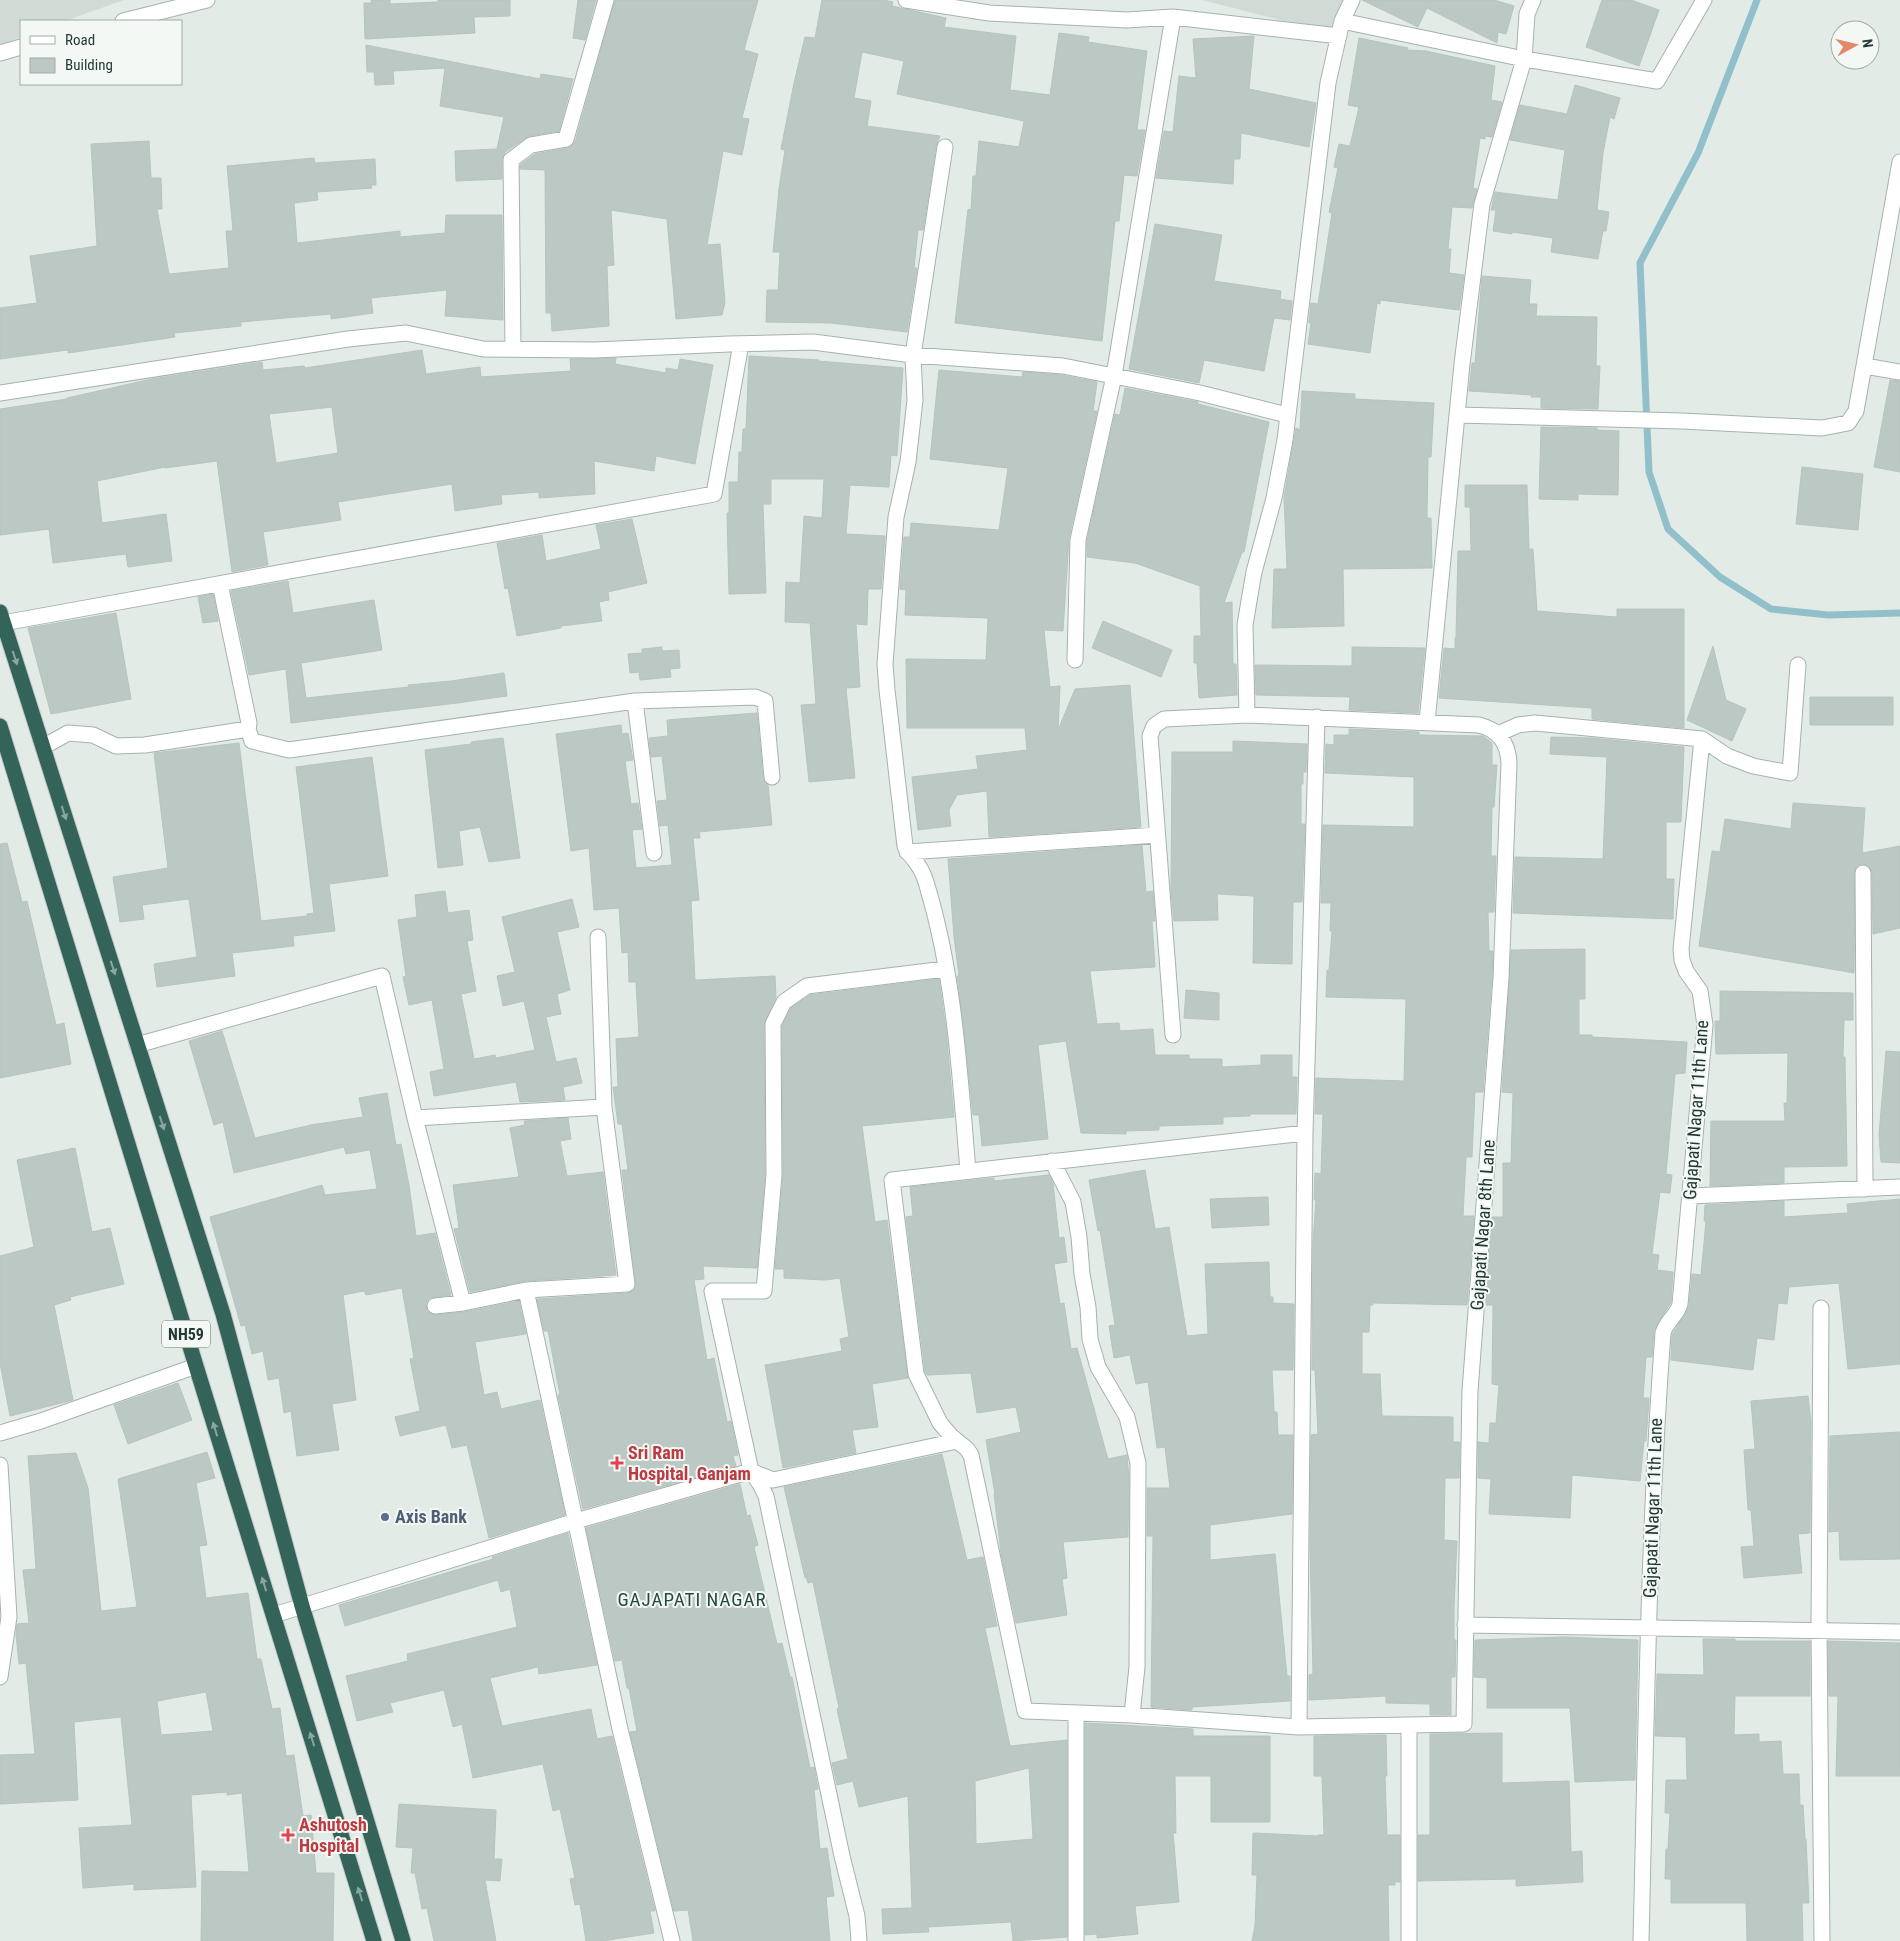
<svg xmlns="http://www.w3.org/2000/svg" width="1900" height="1941" font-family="'Roboto Condensed',sans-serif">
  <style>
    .built { fill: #d1dbd6 }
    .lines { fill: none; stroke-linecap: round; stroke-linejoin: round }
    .stream { stroke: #91c0ca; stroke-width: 7 }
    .building { fill: #bbc8c3; stroke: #b6c4be; fill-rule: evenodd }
    .minor-casing { stroke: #a6b2ae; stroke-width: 17 }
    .highway-casing { stroke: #c2c8c6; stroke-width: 17 }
    .minor { stroke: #fff; stroke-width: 15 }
    .highway { stroke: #34635a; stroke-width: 15 }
    .oneway { fill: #8aa6a0 }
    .health-dot { fill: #e0444e; stroke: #f3f8f5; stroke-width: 2 }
    .service-dot { fill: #5c6f8a; stroke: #f3f8f5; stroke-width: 2 }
    .labels { text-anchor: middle; stroke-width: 4; stroke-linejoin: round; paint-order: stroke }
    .shield { fill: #f3f8f5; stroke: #63736f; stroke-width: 1 }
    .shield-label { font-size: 16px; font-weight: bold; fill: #253a35 }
    .street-label { font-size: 18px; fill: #253a35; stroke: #f3f8f5 }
    .health-label { font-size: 18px; font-weight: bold; fill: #be3a42; stroke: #f3f8f5; text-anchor: start }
    .service-label { font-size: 18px; font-weight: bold; fill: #4e5e75; stroke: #f3f8f5; text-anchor: start }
    .neighbourhood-label { font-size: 19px; letter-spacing: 1px; fill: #234a41; stroke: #f3f8f5 }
  </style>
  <rect width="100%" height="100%" fill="#e3ebe7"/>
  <!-- built -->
  <path class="built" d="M0,0H124L65,21H21V37L0,45Z
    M1202,0H1346L1330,33Z"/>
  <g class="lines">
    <!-- stream -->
    <path class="stream" d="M1757,0L1698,153L1640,263L1649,472L1668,529L1720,577L1771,609L1828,615L1900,613"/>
  </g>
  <!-- building -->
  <path class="building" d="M371,0H390V4L438,2V0H510V16L474,17L475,33L365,39L364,3H372Z
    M578,0H596L585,40L573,38Z
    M615,0H758L744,50L758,54L742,118L749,119L742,155L723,151L707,245L720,244L725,302L722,315L676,319L667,219L611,210L614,265L607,266L609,326L552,331L551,313H546L545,170L520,169V165L535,154L568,148L575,142Z
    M822,0H883L893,2L892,6L946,18L944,27L1016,36L1010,90L1050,95L1059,33L1089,37L1088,42L1147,51L1137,130H1145L1137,176L1124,175L1119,221H1115L1102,341L955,323L968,209L971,210L973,176H976L979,141L1019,147L1024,121L897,94L904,61L862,52L854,98L871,101L867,126L940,136L936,146L923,230H918L914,268H917L907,332L831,323L766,322L767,290H778L780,252H773L779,189L785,150L781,149L794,83L805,37L815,38Z
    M1362,0H1494L1514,6L1506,34L1498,32L1497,43L1427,8L1418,27Z
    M1602,0H1631L1659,10L1639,66L1586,47Z
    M1254,36L1249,89L1316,103L1309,147L1241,133L1240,159H1234L1233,184L1156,178L1164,131L1173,132L1179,76L1196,78L1193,39Z
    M1359,38L1408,48L1407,50L1426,51L1495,66L1491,100L1502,102L1492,137L1485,136V139L1480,138L1473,188L1477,189L1472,208L1452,207L1448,249H1451L1449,273L1464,275L1459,310L1380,300V304L1377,303L1370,353L1308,344L1311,323H1309L1311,303L1318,304L1332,213L1329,212L1338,168L1334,167L1339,144L1350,146L1359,107L1348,105Z
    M366,45L540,79L541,74L573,79L559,131L529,136L505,152L502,160V179L456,181L455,151L497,149L504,117L440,106L445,68L393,71L394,84L375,85L374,72H367Z
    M1575,85L1620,98L1614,119L1610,117L1603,153L1597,210L1609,212L1606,231H1603L1598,259L1551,252L1553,238L1512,232V234L1493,231L1496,210H1491L1495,192L1558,200L1565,150L1510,140L1520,105L1567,114Z
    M149,141L151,178H161L162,209H157L169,274L229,268L226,231H233L227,166L314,158L315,163L375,159L376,185H371L372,188L317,192L318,200L294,203L297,243L400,231V237L445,233L446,215H502L503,320L445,316L447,290L371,298L373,313L331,319V314L241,322V326L174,333L175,337L68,353V350L0,359V308L37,303L30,256L97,246L91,144Z
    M1155,224L1222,235L1214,281L1281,291L1280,299L1292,301L1290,320L1274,318L1264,371L1204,360L1199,383L1129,369Z
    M1482,276L1531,280L1529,304H1537L1536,316L1597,317L1596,366H1600L1598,409L1541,408V397H1531L1532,395L1469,391L1472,363H1475Z
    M422,350L426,374L480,367L481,377L571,371L570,359L616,358L615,364L666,373V368L678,370L680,359L713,365L695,464L656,456L654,471L594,461L595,494L539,498V492L501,495L502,504L455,511L452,484L338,502L341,520L263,532L268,565L232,572L217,461L165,468V467L97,481L102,523L166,514L172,561L128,567L126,554L53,563L49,529L0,535V409L67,399V398L152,379L262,362L263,370L304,366L305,368ZM332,407L338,453L276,463L269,414Z
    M749,356L819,360L818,361L903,368L897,456L891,455L889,487L850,485L846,534L885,536L881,589H868L867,625L856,624L860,687L846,688L855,778L809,782L801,705L816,704L810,623L785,622L786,582L800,583L804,516L822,518L824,479H771V504H763L766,593L729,594L727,513H729V482H738L739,452H742L743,429H746Z
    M939,370L1022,377L1023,372L1061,375L1097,382L1093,411H1097L1069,538L1063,631L1044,630L1050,687L1060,686L1058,730L1075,689L1130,685L1141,827L989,837L987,791L957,795L949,810L951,826L918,830L912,777L978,769L976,756L1027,750L1025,728H907L906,659L986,660L988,618L905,615L906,590L900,589L904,537H910L911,523L999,530L1008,468L930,459Z
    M1890,380L1900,381V472L1874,467Z
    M1125,388L1198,402V404L1269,422L1244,552H1242L1224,603L1232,602L1233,664H1236L1237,695L1199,698L1197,663H1194V636H1201L1200,586L1135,563L1087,557V541L1115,414L1120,415Z
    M1302,391L1355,394V399L1434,403L1431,457H1428L1427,518H1431L1432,568L1343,569L1344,626L1272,628L1274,569H1287L1284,497L1296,428L1300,430Z
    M1541,427L1597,428V430L1619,431L1618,495L1578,494V500L1539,499Z
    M1802,467L1863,474L1858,530L1796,524Z
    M1465,485H1527L1529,549H1533L1537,611L1617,617V609H1684V728L1592,719V708L1439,698L1444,648L1455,649V638H1456L1458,551H1471L1470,507H1465Z
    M632,519L647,583L608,592L609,600L599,602L602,621L561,626V628L517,636L508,588L505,589L497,543L542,535L546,561L601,549L596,525Z
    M288,581L293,613L374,600L382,650L301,663L306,698L409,687L408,685L451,681L504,673L507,696L457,703L291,723L286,669L249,675L231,591Z
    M213,594L218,621L203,623L198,597Z
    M116,613L131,699L51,714L28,628Z
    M1103,621L1172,650L1161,677L1092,648Z
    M1713,646L1726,700L1746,709L1732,741L1687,720Z
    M662,647V651L679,650L680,668L670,669L671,677L640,680L639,672L630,673L628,654L642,653V649Z
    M1352,647L1425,648L1418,713L1349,710L1350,697L1256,695L1255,665L1352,666Z
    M1810,697H1893V725H1810Z
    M757,713L763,778L768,785L772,825L699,832L700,838H693L699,900L691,901L695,980L775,976L776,997L764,1024L765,1175L757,1268L703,1266L704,1279L694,1280L707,1360L714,1358L727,1422L731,1421L738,1455L733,1456L736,1466L583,1509L558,1395H560L548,1331H544L537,1299L628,1293L633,1291L636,1287L622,1170H628L622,1124H618L613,1087H618L616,1039L639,1037L636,982H629L628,952L622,953L619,908L594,910L589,848L571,851L556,734L621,725L622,734L628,733L633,760L625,761L631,804L638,803L642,829L632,830L636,868L672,865L668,825L660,826L657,801L667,800L662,756L651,757L649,738L668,736L667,720Z
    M1349,729L1419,732V735L1483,736L1492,743V765H1497L1494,807H1492L1491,856H1496L1494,912H1488L1489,951H1493L1492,977L1483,1092H1475L1472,1157H1466L1463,1216H1474L1467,1305L1373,1303V1305H1370L1369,1332H1362V1374H1380L1382,1416L1453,1417V1442H1460L1459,1478H1445L1444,1540L1457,1541L1454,1607V1640H1456L1455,1677H1451V1715H1430V1704L1386,1703V1696L1309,1700V1675L1313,1674L1310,1547L1311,1435L1318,1434L1315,1370H1312L1313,1243L1316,1200H1314L1315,1173L1321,1174L1323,1114H1315L1316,1078L1404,1081L1406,999L1326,997L1327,970H1329L1332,931H1330L1331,903H1321L1323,825L1414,827V777L1325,773L1326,744L1334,745V735H1349Z
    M1551,737L1591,738L1684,747L1681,822H1666V879H1674L1673,919L1513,913L1515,857L1603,859L1607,757L1550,754Z
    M503,738L520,858L489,862L480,827L459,831L463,865L438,868L425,750L471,744V742Z
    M1233,741L1307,744L1306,772H1303V784H1301V824H1305L1302,902H1293L1292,964L1253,963L1254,896L1217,894L1218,920L1174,921L1171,891L1172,752H1233Z
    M239,743L261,921L307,916V914L314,913L296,767L372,757L388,876L329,884L335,931L293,936L294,946L232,953L235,976L157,987L154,964L197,957L189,899L142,905L144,919L120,922L113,877L168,868L154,753Z
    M1793,803L1865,808L1862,853L1900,846V928L1873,934L1872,872L1868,865L1863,864L1858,865L1855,869L1854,973L1699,946L1712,851L1720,852L1725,819L1791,829Z
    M7,843L22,902L27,901L56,1025L64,1023L71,1064L0,1078V844Z
    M1142,845L1146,892L1153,891L1155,921H1152L1155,967L1090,971L1097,1024L1119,1023L1120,1031L1153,1029L1155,1055H1189V1059H1222V1067L1261,1065V1055H1292V1077H1297L1296,1114H1250V1116L1223,1117V1124L1159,1126V1130L1126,1131V1134L1081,1133L1066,1041L1038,1045L1048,1139L982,1146L979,1115H973L964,1028L957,976H959L954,937L948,859Z
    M445,891L448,913L469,910L473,940L467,941L476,991L461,994L474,1059L495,1055L496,1058L535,1050L524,1001L503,1006L497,976L515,972L502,917L572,899L579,927L557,932L570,990L557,994L561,1014L546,1017L556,1062L576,1058L582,1083L563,1087L565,1100L520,1102L516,1082L434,1096L430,1072L444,1069L432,1000L409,1005L403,977L406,976L398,920L417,917L415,895Z
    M1585,949V999H1579V1035H1592V1037L1687,1042L1685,1073L1675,1074L1666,1174L1672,1175L1670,1193L1660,1192L1652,1254L1659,1255L1657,1270L1673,1272L1671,1302L1654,1330L1652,1357H1646L1643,1398H1649L1646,1441H1644L1640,1481L1572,1475L1570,1518L1489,1514L1491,1479L1478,1478V1442L1489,1443L1490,1423H1496L1499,1385L1492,1384L1493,1305H1486L1492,1217H1503V1163H1511L1513,1093L1502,1092L1511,950Z
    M939,979L946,1030L954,1117L862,1126L875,1222L887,1220L908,1378L872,1384L878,1427L852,1430L856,1453L783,1468L765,1365L842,1351L840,1339L849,1337L840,1278L825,1280L784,1278V1269H775L783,1175L782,1026L791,1008L810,995Z
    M1186,990L1219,993V1020L1184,1018Z
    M1720,991L1853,993V1020H1844L1843,1057H1845L1847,1166L1784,1167V1183L1710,1186L1711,1121H1785L1784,1103H1787L1788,1053L1716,1054L1715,1021H1720Z
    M222,1031L255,1138L311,1125L363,1117L359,1098L387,1093L396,1145L401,1144L409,1185L416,1236L435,1233L451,1295L430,1298L426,1303L427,1311L436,1315L464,1312L519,1301L526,1334L475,1342L484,1395L497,1392L501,1409L540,1400L565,1515L489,1538L467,1445L452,1448L446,1425L400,1436L395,1417L420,1411L410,1359L414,1358L402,1288L366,1295L364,1291L343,1295L356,1400L332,1404L339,1450L297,1456L291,1411L284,1413L279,1378L268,1380L263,1351L252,1354L245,1325L241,1326L210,1217L322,1185L325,1195L377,1189L370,1150L346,1154L344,1147L234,1173L223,1122L214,1125L189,1041Z
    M1886,1051L1900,1052V1163L1881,1162L1879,1135Z
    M568,1118L571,1139L560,1141L567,1176L603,1172L616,1275L525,1281L470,1292L454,1229L459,1228L453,1185L519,1177L510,1128L525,1125L524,1121Z
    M75,1148L92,1232L110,1228L124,1284L70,1297L71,1300L54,1305L73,1400L10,1416L0,1363V1256L34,1247L17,1160Z
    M1145,1170L1155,1229L1169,1227L1187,1336L1208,1334L1205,1264L1269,1262L1270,1297H1273V1303L1294,1304L1293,1370H1272L1274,1412H1277L1278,1435H1293L1292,1514L1210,1525V1560L1275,1554L1287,1676H1290V1701L1192,1707V1710L1151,1707L1153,1536H1147V1488H1170L1165,1447L1157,1448L1148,1382L1136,1384L1130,1355L1114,1358L1109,1326L1115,1325L1100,1230L1098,1231L1089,1180Z
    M1049,1175L1053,1183L1059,1238L1064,1237L1067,1262L1054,1264L1060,1304L1064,1303L1071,1349L1077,1348L1108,1459L1127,1455L1129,1479L1128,1537L1063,1542L1067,1578L1062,1579L1067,1615L1016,1623L1001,1553L994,1494H995L986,1440L1021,1432L1016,1407L977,1413L971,1373L927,1375L925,1371L906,1217L913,1216L910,1187L994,1178V1181Z
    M1268,1197L1269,1225L1212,1228L1210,1199Z
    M1900,1199V1364L1848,1369L1839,1283L1789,1287L1787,1304L1778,1303L1774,1340L1757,1338L1753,1370L1671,1360L1672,1335L1689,1307L1692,1274L1701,1275L1706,1221H1704L1705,1205L1784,1201V1217L1848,1213L1847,1204Z
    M178,1383L192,1420L128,1444L114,1405Z
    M1808,1396L1811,1423L1810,1533L1798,1534L1802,1573L1744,1578L1741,1547L1754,1546L1751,1510H1748L1744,1450L1755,1449L1751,1401Z
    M1900,1432V1559L1840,1560L1839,1531L1829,1532L1830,1436Z
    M207,1452L215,1478L196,1483L207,1545L199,1546L206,1598L248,1593L257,1659H261L272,1709L280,1708L286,1756L294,1755L303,1816L311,1815L316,1873H334L333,1941H201L202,1871L249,1872L242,1793L227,1795V1792L191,1795L196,1887L134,1890V1884L83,1888L79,1828L132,1825L121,1717L74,1722L78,1800L0,1804V1755L35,1754L26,1663L19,1664L16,1634L17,1624L29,1623L23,1570L36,1569L28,1456L76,1453L88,1488L101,1611L137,1607L118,1479ZM206,1692L213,1731L161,1735L157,1701Z
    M942,1454L967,1560L983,1557L997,1626L985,1628L1010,1746L1067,1740V1937L1013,1941L1011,1922L928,1927L929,1932L883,1934L882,1909L912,1908L908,1796L859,1807L853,1781L837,1785L832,1763L848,1759L837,1709L839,1708L813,1582L808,1583L806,1577L805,1578L784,1487ZM1029,1768L1033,1839L976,1844L975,1781Z
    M740,1484L747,1516L750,1515L758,1545L754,1547L777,1644L782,1643L790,1677H792L810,1768L814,1767L818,1789L814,1790L820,1849L827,1848L834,1896L826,1897L830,1941H693L688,1910L674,1911L630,1732L637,1731L629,1688H627L622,1660L615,1661L586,1528Z
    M568,1533L597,1665L539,1674L538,1667L490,1678L502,1726L591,1709L597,1739L612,1736L655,1911H650L654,1933L602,1941H586L580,1904L575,1905L570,1879L575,1878L560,1809L553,1811L543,1764L473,1778L462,1724L453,1727L444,1690L390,1703L393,1712L357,1721L346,1676L408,1661L407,1654L517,1627L510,1589L501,1592L498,1580L345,1626L339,1605L493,1559L492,1557Z
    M1564,1637L1638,1640L1635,1780L1575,1782L1570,1708H1487V1678L1474,1677L1475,1640Z
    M1703,1639H1735V1641H1810V1696H1735L1734,1735L1759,1734V1742L1781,1741L1783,1774H1799L1800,1805H1803L1805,1839H1806L1809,1903H1802L1803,1941H1747L1746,1903H1671V1879H1665L1666,1849H1668L1670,1813H1665L1666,1780H1687L1686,1737L1655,1736L1657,1674L1704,1675Z
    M1828,1641L1900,1643V1776H1836L1838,1696H1829Z
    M1085,1723L1193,1729V1736H1270V1822H1211V1776H1175L1176,1833H1173L1179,1902L1135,1906L1138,1934L1097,1938V1934L1085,1935Z
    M1502,1733V1783L1569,1781L1571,1852L1582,1851L1583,1882L1516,1886V1879L1418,1881V1835H1430V1734Z
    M1386,1735L1387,1776H1385L1387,1835H1400V1882H1395V1885H1388L1389,1941H1252L1255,1925L1257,1875H1252L1253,1833L1318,1836V1835H1324L1322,1776H1314V1736Z
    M399,1804L496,1810L494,1859H502L500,1881L485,1880L496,1941H434L427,1908L422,1909L415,1873H411L413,1848L396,1847Z"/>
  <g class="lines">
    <!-- minor casing -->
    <g class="minor-casing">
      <path id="minor" d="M906,0L989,13L1127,20L1173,17L1339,36
        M123,21L207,0
        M1342,21L1524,59L1657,81L1704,0
        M0,53L21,47
        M945,147L913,355L915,400L908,462L896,517L885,664L887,690L905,846C908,854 914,858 918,865C923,872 926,881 928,889C955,980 960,1077 968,1171
        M513,349L511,160L531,145L566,139L606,0
        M1865,366L1900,372
        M0,393L348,339L406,333L483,349L595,350L729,344L813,342L913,355L1063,366L1200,393L1287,415
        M1457,415L1682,421L1822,428L1848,423L1856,411L1900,162
        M220,584L249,723L248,729L252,741L289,750L635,701L755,697L765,701L772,777
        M3,623L714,494L741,344
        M1075,660L1078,540L1114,376L1173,17
        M635,701L654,853
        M1247,715L1245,625L1249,601L1254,572L1274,498L1285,440L1328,83L1342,21L1352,0
        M1427,722L1462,364L1482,204L1524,59L1527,14L1533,0
        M1498,734L1518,725L1535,723L1702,739L1681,949L1682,960L1686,971L1700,991L1705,1025L1680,1304C1677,1316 1666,1321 1663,1333C1648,1535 1646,1738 1641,1941
        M1702,739L1727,756L1753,766L1790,773L1798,665
        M43,747L68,733L93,735L116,746L145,745L248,729
        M907,852L1157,835
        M1863,873L1865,1189
        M1173,1035L1150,736L1154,726L1164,719L1247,715L1479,725C1499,730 1508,743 1509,763L1501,978L1470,1391L1464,1724L1299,1727L1132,1715L1025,1711L971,1455L967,1449L951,1436L940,1423L916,1374L892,1180L1305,1133
        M137,1045L382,976L415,1118L463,1303
        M415,1118L604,1107L598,937
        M1052,1161L1073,1202L1079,1237L1082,1274L1088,1307L1090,1339L1098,1367L1127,1417L1138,1463L1137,1667L1132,1715
        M1690,1196L1900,1187
        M526,1290L627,1284L604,1107
        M435,1306L463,1303L526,1290L620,1729L672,1941
        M1821,1308L1819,1631L1822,1941
        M0,1433L41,1421L196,1366
        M0,1465L9,1617L0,1677
        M274,1615L576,1521L751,1471L773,1480L957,1441
        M1465,1625L1900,1632
        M1076,1713V1941
        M1299,1727L1305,1133L1317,717
        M859,1941L857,1916L842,1856L766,1496L760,1484L751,1471L712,1291H764L774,1175L773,1024L784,1002L807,986L945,969
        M1409,1941V1725"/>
    </g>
    <!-- highway casing -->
    <g class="highway-casing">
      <path id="highway" d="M0,612L223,1314L302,1606L403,1941
        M0,726L196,1366L374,1941"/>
    </g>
    <!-- minor -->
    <use href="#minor" class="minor"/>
    <!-- highway -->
    <use href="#highway" class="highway"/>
  </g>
  <!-- one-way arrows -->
  <defs><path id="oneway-solid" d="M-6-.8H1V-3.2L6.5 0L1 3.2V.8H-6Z" transform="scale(1.25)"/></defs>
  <g class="oneway">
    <use href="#oneway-solid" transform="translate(15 658) rotate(72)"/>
    <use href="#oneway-solid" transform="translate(64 813) rotate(72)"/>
    <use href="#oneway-solid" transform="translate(113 968) rotate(72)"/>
    <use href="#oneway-solid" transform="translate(162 1123) rotate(72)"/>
    <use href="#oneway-solid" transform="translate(215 1429) rotate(-107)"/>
    <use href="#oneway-solid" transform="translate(264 1584) rotate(-107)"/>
    <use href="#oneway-solid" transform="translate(312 1739) rotate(-107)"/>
    <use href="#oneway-solid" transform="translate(360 1894) rotate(-107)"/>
  </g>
  <!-- markers -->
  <g class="health-dot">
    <path d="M614.5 1455.5h5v5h5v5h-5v5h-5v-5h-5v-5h5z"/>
    <path d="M285.5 1827.5h5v5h5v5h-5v5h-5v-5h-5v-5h5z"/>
  </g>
  <circle class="service-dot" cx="385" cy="1517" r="5"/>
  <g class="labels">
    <!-- shield labels -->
    <rect class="shield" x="162" y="1320.5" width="48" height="27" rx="4"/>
    <g class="shield-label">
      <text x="186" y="1340">NH59</text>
    </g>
    <!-- street labels -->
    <g class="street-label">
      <text transform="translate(1696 1110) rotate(-86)" y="6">Gajapati Nagar 11th Lane</text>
      <text transform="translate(1483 1225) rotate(-86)" y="6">Gajapati Nagar 8th Lane</text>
      <text transform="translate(1653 1508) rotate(-88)" y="6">Gajapati Nagar 11th Lane</text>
    </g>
    <!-- health labels -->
    <g class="health-label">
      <text x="628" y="1459">Sri Ram<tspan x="628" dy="21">Hospital, Ganjam</tspan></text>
      <text x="299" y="1831">Ashutosh<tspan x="299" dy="21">Hospital</tspan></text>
    </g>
    <!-- service labels -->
    <g class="service-label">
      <text x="395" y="1523">Axis Bank</text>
    </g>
    <!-- neighbourhood labels -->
    <g class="neighbourhood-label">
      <text x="692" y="1606">GAJAPATI NAGAR</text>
    </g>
  </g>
  <!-- legend -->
  <rect x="20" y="20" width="162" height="65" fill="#f3f8f5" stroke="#a1aca8"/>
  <rect x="30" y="36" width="25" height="8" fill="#ffffff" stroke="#a1aca8"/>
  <text x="65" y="45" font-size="15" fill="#253a35">Road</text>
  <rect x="30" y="58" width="25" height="15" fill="#bbc8c3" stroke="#a1aca8"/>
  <text x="65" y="70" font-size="15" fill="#253a35">Building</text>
  <!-- north arrow -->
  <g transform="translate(1855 45) rotate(82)"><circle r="24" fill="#f3f8f5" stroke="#a1aca8"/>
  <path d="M0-4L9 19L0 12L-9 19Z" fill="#e2896a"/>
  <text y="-8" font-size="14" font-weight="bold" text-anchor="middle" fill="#253a35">N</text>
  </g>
</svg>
